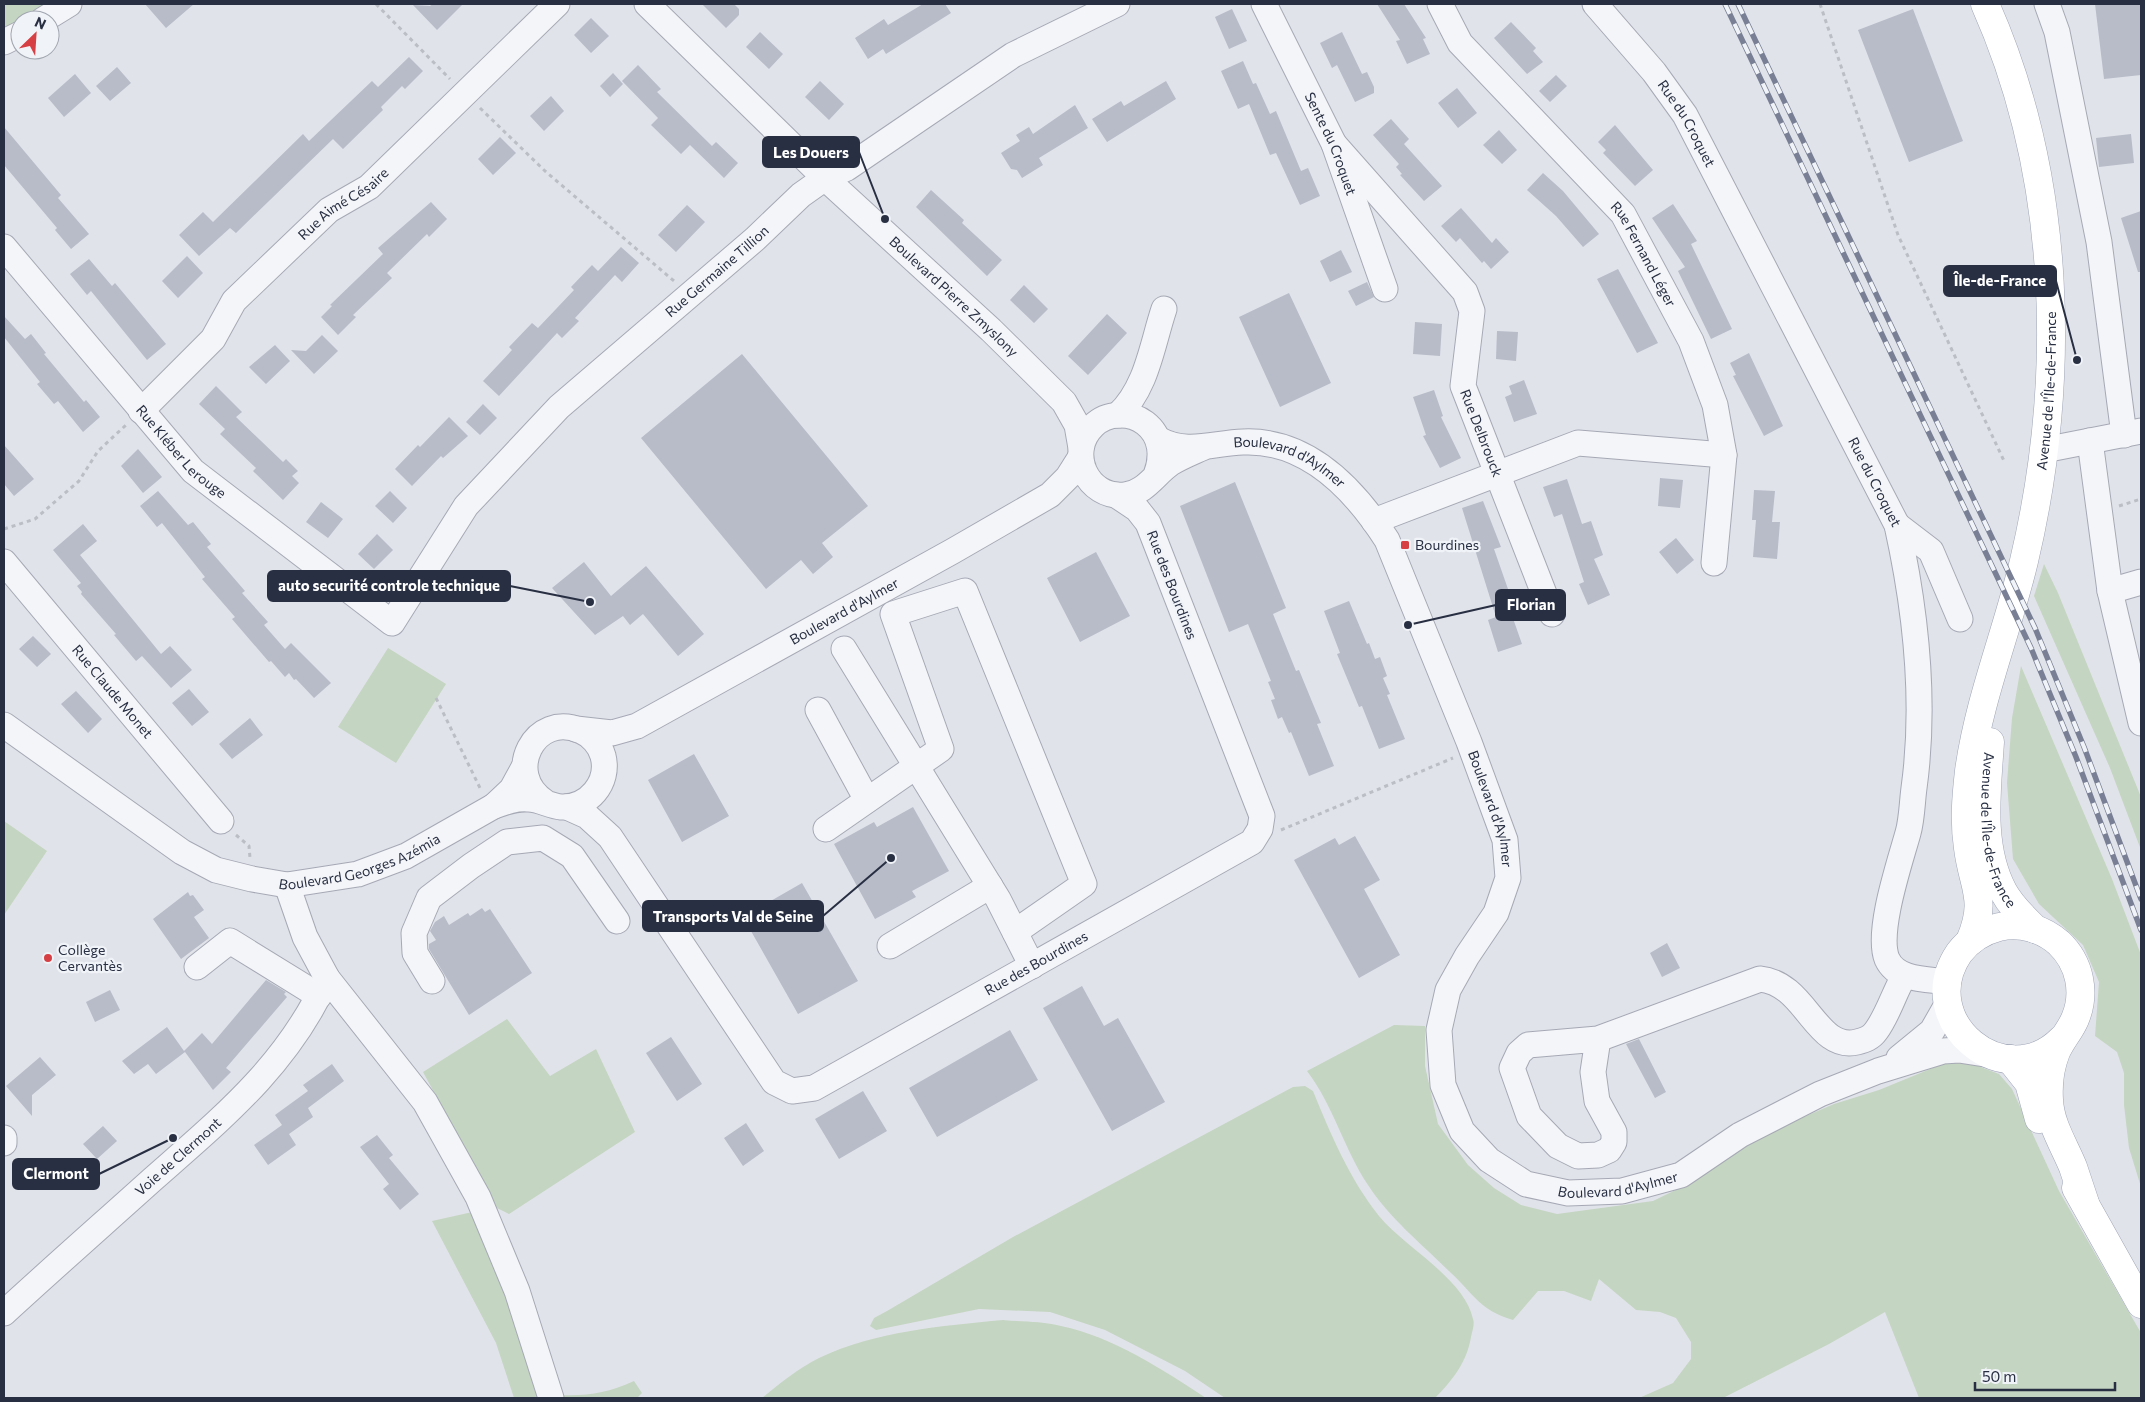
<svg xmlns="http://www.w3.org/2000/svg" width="2145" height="1402" font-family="Commissioner,sans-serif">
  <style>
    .green { fill: #c4d5c1 }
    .building { fill: #b7bcc8 }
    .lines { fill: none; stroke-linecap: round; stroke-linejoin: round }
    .minor-casing { stroke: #a6a9b5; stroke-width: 27 }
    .major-casing { stroke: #9fa6b7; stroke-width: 29 }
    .path { stroke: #bbbec5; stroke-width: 3; stroke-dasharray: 4 4; stroke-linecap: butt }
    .minor { stroke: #f4f5f8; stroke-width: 25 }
    .major { stroke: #fff; stroke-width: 28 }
    .rail-casing { stroke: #798095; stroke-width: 5.5 }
    .rail { stroke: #f0f3f7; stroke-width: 4; stroke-dasharray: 11; stroke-linecap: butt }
    .poi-dot { fill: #d63f44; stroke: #f0f3f7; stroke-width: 2 }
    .labels { text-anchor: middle; stroke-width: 4.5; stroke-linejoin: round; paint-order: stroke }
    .street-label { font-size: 14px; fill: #282f43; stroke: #f0f3f7 }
    .poi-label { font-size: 14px; fill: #282f43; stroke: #f0f3f7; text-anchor: start }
    .leader { fill: none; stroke: #282f43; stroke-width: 2 }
    .callout-dot { fill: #282f43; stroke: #f0f3f7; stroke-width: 2 }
    .callout { fill: #282f43; stroke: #282f43; stroke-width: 2 }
    .callout-label { font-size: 15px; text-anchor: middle; font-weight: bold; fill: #fff }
  </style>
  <rect width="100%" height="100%" fill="#e1e3ea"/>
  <!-- green -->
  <path class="green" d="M4,4H57L29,20H20V25L4,34Z
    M2044,564L2058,593L2141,797V850L2110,768L2034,596Z
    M388,648L446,684L396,763L338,727Z
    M2021,666L2112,879L2141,955V1187L2129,1148L2124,1105V1073L2117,1052L2095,1036L2099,982L2083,945L2039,904L2013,859L2007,783L2012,718Z
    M4,821L47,851L4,915Z
    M507,1019L550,1076L596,1049L635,1132L509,1214L497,1208L423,1072Z
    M1394,1025L1425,1026V1066L1438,1124L1468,1165L1494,1188L1521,1205L1557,1214L1653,1201L1692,1182L1755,1138L1834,1104L1879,1090L1957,1058L1999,1074L2012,1089L2059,1191L2141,1333V1398H1919L1885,1312L1829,1344L1723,1398H1639L1673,1383L1691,1359V1342L1676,1318L1660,1312L1636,1310L1599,1279L1591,1301L1564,1291H1538L1513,1320C1479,1310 1475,1295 1451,1273C1422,1244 1390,1219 1368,1185C1344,1149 1333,1105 1307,1071Z
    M1305,1086L1313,1091C1331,1135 1349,1178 1379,1216C1404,1247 1464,1278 1473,1319C1475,1324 1472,1332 1471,1337C1467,1362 1452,1381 1435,1398H1225L1185,1371L1105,1330L1050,1312L979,1309L876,1330L870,1326L874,1318L887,1311L1013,1237L1293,1087Z
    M477,1211L519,1334L537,1398H514L496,1343L432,1221Z
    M1003,1320C1022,1322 1042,1321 1061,1326C1113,1337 1162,1369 1206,1398H762C779,1384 799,1368 819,1358C876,1331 941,1326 1003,1320Z
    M634,1381L642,1393L637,1398H560V1395C589,1396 607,1393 634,1381Z"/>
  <!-- building -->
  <path class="building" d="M145,4H194L166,28Z
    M433,4H463L437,30L413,5L430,6Z
    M702,4H734L739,9V15L726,28Z
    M923,4H945L951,13L886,54L883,49L868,59L855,38L884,19L888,25Z
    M1377,4H1404L1426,38L1423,39L1430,54L1407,64L1396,41L1400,40Z
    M2095,4H2141V75L2104,79Z
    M1232,9L1247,41L1229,49L1215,17Z
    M1913,9L1963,141L1909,162L1858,30Z
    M591,18L609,36L591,53L574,35Z
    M1511,22L1536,48L1533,51L1543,62L1527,74L1494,38Z
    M760,32L783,54L769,69L746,47Z
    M1342,32L1362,74L1367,72L1374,87V93L1355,102L1337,65L1332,68L1320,43Z
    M409,57L423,71L405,89L402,86L381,107L383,110L343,149L333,139L236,233L230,228L199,256L179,235L203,212L213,222L303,134L309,141L372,81L378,87Z
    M1243,61L1253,84L1256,83L1270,114L1276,111L1301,171L1308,168L1320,196L1300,205L1276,153L1270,155L1249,104L1238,109L1221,71Z
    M638,65L661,89L657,92L712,146L716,142L738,163L724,178L690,145L681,154L651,125L658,118L622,81Z
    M117,67L131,83L110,101L96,86Z
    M613,73L623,84L610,97L600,86Z
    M75,74L91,93L64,117L48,98Z
    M1556,75L1567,86L1550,102L1539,91Z
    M820,81L844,104L829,120L805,97Z
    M1166,81L1176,99L1107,142L1092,119L1121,101L1124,106Z
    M1457,88L1477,113L1458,128L1438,103Z
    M551,96L564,111L544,131L530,116Z
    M1075,105L1088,128L1039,158L1043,165L1022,178L1017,170L1011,169L1001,153L1020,141L1016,135L1029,127L1033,134Z
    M1391,119L1409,139L1404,144L1442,186L1424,201L1400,175L1402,174L1396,167L1399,164L1373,135Z
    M1615,125L1653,170L1635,186L1603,153L1606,150L1598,142Z
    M4,127L61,195L58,198L89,234L71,249L55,230L57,228L4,165Z
    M1499,130L1517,150L1502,164L1483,145Z
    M2131,134L2134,163L2099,167L2096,138Z
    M500,137L516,153L493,175L478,159Z
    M1543,173L1563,191L1599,234L1583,247L1556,216L1527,190Z
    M931,190L964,220L962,223L1002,260L987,276L916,207Z
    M431,202L447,219L429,237L427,234L387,273L392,278L353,315L356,317L338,335L321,317L332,306L330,305L383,254L378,248Z
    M1673,204L1697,241L1691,244L1732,329L1711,339L1678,271L1685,267L1652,218Z
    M687,205L705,222L676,252L658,235Z
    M1461,208L1492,243L1496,238L1509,252L1491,269L1484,261L1482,263L1460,238L1456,242L1441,226Z
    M2141,211V272H2138L2121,218Z
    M621,247L639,263L622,282L615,275L575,318L579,321L562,338L557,333L499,396L483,381L512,350L509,347L532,323L538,328L574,290L571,287L592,265L598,271Z
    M1341,250L1352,272L1330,282L1320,261Z
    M187,256L203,273L178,298L162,281Z
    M89,259L112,286L115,283L166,344L147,360L91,291L87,295L70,274Z
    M1618,269L1658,343L1637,353L1597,279Z
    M1367,282L1374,297L1356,306L1348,291Z
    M1024,285L1048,309L1034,323L1010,300Z
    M1289,293L1331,383L1280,407L1239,317Z
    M1107,314L1127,333L1088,375L1068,356Z
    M4,316L25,339L31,334L46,353L44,354L84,402L86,400L100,417L83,432L58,401L54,404L37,384L40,382L4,337Z
    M1415,322L1442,324L1440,356L1413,354Z
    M1497,331L1518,332L1516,361L1496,359Z
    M322,335L338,351L314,374L291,350L306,351Z
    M275,345L290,361L266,384L249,367Z
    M1749,353L1783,426L1764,436L1733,376L1736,375L1730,363Z
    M742,354L868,506L822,543L833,557L813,574L801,560L766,589L641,438Z
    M1524,380L1537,414L1514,422L1505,397L1512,394L1509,386Z
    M216,386L242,412L236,417L283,462L286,459L298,471L292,476L299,483L283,500L253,471L256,468L220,434L225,429L199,404Z
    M1434,390L1443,416L1441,417L1461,458L1440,468L1423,436L1426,435L1413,397Z
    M483,404L497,418L480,435L466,422Z
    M449,417L468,436L443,458L441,456L412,486L395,469L418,445L420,447Z
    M4,445L34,479L14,496L4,484Z
    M138,449L162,477L143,493L121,466Z
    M1660,478L1683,480L1680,508L1658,506Z
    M1567,479L1582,524L1591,521L1603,555L1594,559L1610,595L1588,605L1579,584L1584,582L1562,514L1554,517L1543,487Z
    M1235,482L1286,608L1273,614L1296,671L1299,670L1313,704L1321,723L1317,724L1334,766L1309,776L1291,732L1289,733L1282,717L1278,719L1271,700L1275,699L1268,682L1271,681L1248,624L1229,632L1180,506Z
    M1754,490L1775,491L1772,522H1780L1777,559L1753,557L1756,520H1752Z
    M158,491L188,525L193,522L211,544L207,547L245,591L242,593L268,622L264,625L285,649L291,643L331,683L314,698L296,679L294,680L289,673L285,677L271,661L269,662L232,619L235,617L202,579L205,577L162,523L157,527L140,506Z
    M390,491L407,508L393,523L375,506Z
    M1483,501L1501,547L1494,549L1508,589L1503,590L1522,644L1498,652L1488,620L1496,617L1462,508Z
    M321,502L343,519L328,538L306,522Z
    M83,524L97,541L80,555L161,654L170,646L192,670L171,688L142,656L136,661L114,635L116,634L81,594L82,592L77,586L81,583L53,550Z
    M377,534L393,550L374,569L358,554Z
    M1676,538L1694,560L1677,574L1659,552Z
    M1096,552L1130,616L1080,642L1047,578Z
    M584,562L611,596L646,566L704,634L678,656L643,614L630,625L623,616L595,635L552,588Z
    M1349,601L1367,644L1369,643L1375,659L1380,657L1387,676L1383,678L1390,694L1387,695L1405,739L1379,749L1362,706L1359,707L1337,654L1340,653L1324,611Z
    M33,636L51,654L37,667L19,649Z
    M189,689L209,712L192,726L172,703Z
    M76,691L102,719L88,733L61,704Z
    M250,718L263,735L232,759L219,744Z
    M694,754L729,816L682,842L648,780Z
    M913,807L949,871L912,891L916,897L875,919L834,844L874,822L877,827Z
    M1355,836L1380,880L1364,889L1400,955L1359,978L1294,860L1335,838L1339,845Z
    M802,883L858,981L798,1014L743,917Z
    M188,892L190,896L193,895L204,910L194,917L209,938L181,959L153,919Z
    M482,908L485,912L490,909L532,973L469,1015L429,949V944L436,940L430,931L435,922L444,916L449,925L468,913L470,916Z
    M1667,943L1680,968L1662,977L1650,953Z
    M266,980L286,992L284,994L287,997L226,1068L231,1072L213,1090L185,1052L156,1074L148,1064L134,1074L122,1061L167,1027L184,1051L202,1033L212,1044Z
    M1082,986L1104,1026L1118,1018L1165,1102L1112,1131L1043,1008Z
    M110,990L120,1010L95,1022L86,1002Z
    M1010,1030L1038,1080L937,1137L909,1088Z
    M671,1037L702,1084L677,1101L646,1053Z
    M1639,1039L1666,1092L1655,1098L1626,1044Z
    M40,1057L56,1075L32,1095V1116L6,1086Z
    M332,1064L344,1081L308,1108L313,1117L289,1134L296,1145L268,1165L254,1145L282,1125L275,1115L308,1091L303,1085Z
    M863,1091L887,1131L839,1159L815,1119Z
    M746,1123L764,1151L743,1166L724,1138Z
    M103,1126L117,1141L97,1159L83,1144Z
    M377,1135L393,1155L389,1158L419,1194L400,1210L383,1189L389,1184L360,1147Z"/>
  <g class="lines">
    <!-- minor casing -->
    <g class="minor-casing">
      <g id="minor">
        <path id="s1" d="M647,4L825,178L991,330L1064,402L1077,425L1081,448"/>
        <path id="s2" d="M1264,4L1334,144L1385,289"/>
        <path id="s3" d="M1440,4L1460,43L1623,214L1691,341L1715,405L1724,455L1714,563"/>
        <path id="s4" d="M1595,4L1654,72L1685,115L1897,525C1916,611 1926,701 1914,788C1912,803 1912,819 1908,833C1900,862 1876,932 1887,959C1897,981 1927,979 1948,982"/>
        <path d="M2047,4L2057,32L2099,242L2124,435"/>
        <path d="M43,20L69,4"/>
        <path d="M4,42L20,34"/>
        <path id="s5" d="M1334,144L1465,292L1472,311L1463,386L1552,614"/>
        <path id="s6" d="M4,247L193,471L392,623L466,506L559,407L755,239L801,195L825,178L847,168L1013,55L1117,4"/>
        <path id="s7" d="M141,411L213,339L234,301L329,210L369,187L557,4"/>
        <path d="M1118,415C1147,388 1152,345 1164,309"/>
        <path id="s8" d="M1158,439C1187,455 1213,443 1243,442C1308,439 1355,490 1387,540L1469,742L1505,840L1508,878L1496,913L1467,956L1448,990L1439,1030L1443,1085L1462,1131L1489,1160L1526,1184L1568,1193L1622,1191L1681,1175L1740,1135L1820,1094L1878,1071L1943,1051L1959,1050L1991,1055"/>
        <path d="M2090,441L2110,591L2141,723"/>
        <path d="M2044,450L2141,431"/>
        <path d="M1156,475C1163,457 1162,436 1145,423C1130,412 1107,412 1093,426C1066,452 1087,499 1125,495C1145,493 1155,474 1171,463C1181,457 1191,453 1202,448"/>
        <path d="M1374,521L1578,443L1724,455"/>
        <path d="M1897,525L1931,551L1960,619"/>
        <path id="s9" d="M4,562L221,821"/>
        <path d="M2110,591L2141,582"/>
        <path d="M844,649L998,899L1032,966"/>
        <path d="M818,710L867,800"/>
        <path id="s10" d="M4,725L182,852L216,870L252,879L287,885L358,874L406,856L494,806L512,789L524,767"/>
        <path id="s11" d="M576,729L612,733L637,726L953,551L1050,495L1068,477L1080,458"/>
        <path d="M494,806C505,802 516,798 528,799C539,799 550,806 561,807C588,808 610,783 603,756C600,745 591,735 581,731C535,710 502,774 545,802"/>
        <path id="s12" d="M567,807L587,816L610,837L774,1082L792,1091L814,1088L1252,842L1260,829L1262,816L1148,523L1137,509L1116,495"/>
        <path d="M826,829L941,749L893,614L965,591L1084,884L1015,932"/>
        <path d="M287,885L305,937L327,978L425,1102L478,1197L517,1291L551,1398"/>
        <path d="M890,946L990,886"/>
        <path d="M197,967L230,941L319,996"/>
        <path d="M432,981L415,953L414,933L429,898L471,866L507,842L543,838L572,856L617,921"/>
        <path d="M1598,1039L1593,1072L1597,1101L1614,1132V1142L1609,1150L1598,1155L1578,1156L1558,1146L1529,1116L1512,1068L1519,1053L1528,1045L1598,1039L1760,979C1806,983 1816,1052 1857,1042C1865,1040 1871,1038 1876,1031C1888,1015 1894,993 1904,976"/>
        <path d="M1899,1058L1932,1031L1948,1003"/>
        <path d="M4,1138V1143"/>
        <path id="s13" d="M4,1313C53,1268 103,1224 153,1179C222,1118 288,1065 327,978"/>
      </g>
    </g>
    <!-- major casing -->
    <g class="major-casing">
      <g id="major">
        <path id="s14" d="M1990,742C1987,790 1979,846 2003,891C2011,906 2023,917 2035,929"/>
        <path id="s15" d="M1970,941C1988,899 1973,888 1968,848C1964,822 1966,797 1969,771C1979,699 2007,632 2024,561C2067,379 2062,177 1985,4"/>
        <path d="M2062,1039C2005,1097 1913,1021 1959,953C1969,940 1983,931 1999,927C2021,922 2043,929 2059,943C2080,963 2086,993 2075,1019C2070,1031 2061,1040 2056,1052C2050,1067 2048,1084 2049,1100C2050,1124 2064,1145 2073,1167C2077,1179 2081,1191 2085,1203"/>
        <path d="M2010,1059L2029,1083L2039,1119"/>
        <path d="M2076,1188L2141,1304"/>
      </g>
    </g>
    <!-- path -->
    <path class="path" d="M376,4L450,79
      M1820,4L1898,235L2005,463
      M480,108L545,171L674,281
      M2119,506L2141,499
      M4,529L35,519L79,481L98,451L126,425
      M436,698L481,790
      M1281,830L1453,758
      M236,835L249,846L250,858"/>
    <!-- minor -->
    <use href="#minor" class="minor"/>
    <!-- major -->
    <use href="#major" class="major"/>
    <!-- rail casing -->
    <g class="rail-casing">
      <path id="rail" d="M1725,4L2031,648L2076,757L2141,930
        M1738,4L2035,628L2084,747L2141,899"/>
    </g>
    <!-- rail -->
    <use href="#rail" class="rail"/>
  </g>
  <!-- markers -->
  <g class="poi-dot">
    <rect x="1400" y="540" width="10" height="10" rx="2.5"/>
    <circle cx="48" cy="958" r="5"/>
  </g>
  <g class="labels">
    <!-- street labels -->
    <g class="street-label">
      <text dy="5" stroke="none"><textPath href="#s4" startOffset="151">Rue du Croquet</textPath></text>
      <text dy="5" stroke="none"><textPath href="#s2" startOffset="155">Sente du Croquet</textPath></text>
      <text dy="5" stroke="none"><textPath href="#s7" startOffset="292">Rue Aimé Césaire</textPath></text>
      <text dy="5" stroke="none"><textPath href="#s3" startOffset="325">Rue Fernand Léger</textPath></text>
      <text dy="5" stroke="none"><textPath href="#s6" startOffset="1026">Rue Germaine Tillion</textPath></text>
      <text dy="5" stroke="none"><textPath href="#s1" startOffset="424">Boulevard Pierre Zmyslony</textPath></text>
      <text dy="5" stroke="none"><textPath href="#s15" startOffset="562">Avenue de l'Île-de-France</textPath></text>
      <text dy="5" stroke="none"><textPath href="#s5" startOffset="344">Rue Delbrouck</textPath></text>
      <text dy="5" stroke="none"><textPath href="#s6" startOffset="271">Rue Kléber Lerouge</textPath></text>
      <text dy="5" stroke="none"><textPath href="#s8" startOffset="138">Boulevard d'Aylmer</textPath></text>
      <text dy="5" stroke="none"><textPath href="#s4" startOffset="556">Rue du Croquet</textPath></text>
      <text transform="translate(1172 585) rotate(69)" y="5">Rue des Bourdines</text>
      <text dy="5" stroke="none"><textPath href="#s11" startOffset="299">Boulevard d'Aylmer</textPath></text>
      <text dy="5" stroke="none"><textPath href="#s9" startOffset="169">Rue Claude Monet</textPath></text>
      <text dy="5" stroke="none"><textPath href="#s8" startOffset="558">Boulevard d'Aylmer</textPath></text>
      <text dy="5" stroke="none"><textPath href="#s14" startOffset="90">Avenue de l'Île-de-France</textPath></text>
      <text dy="5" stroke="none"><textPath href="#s10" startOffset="406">Boulevard Georges Azémia</textPath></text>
      <text dy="5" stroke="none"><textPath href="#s12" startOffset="645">Rue des Bourdines</textPath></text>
      <text dy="5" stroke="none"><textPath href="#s13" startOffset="234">Voie de Clermont</textPath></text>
      <text dy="5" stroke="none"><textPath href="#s8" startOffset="1081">Boulevard d'Aylmer</textPath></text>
    </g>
    <!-- poi labels -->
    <g class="poi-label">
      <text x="1415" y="550">Bourdines</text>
      <text x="58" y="955">Collège<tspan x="58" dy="16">Cervantès</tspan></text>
    </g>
  </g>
  <!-- callouts -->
  <path class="leader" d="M885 219L859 152M2077 360L2056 281M590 602L510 586M1408 625L1496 605M891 858L823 916M173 1138L99 1174"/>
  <g class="callout-dot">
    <circle cx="885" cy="219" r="5"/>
    <circle cx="2077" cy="360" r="5"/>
    <circle cx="590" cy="602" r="5"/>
    <circle cx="1408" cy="625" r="5"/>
    <circle cx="891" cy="858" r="5"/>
    <circle cx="173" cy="1138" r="5"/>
  </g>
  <g class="callout">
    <rect x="763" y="137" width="96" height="30" rx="5"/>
    <rect x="1944" y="266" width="112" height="30" rx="5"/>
    <rect x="268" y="571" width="242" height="30" rx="5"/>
    <rect x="1496" y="590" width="69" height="30" rx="5"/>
    <rect x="643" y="901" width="180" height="30" rx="5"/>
    <rect x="13" y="1159" width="86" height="30" rx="5"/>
  </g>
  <g class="callout-label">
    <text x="811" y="158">Les Douers</text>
    <text x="2000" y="286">Île-de-France</text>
    <text x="389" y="591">auto securité controle technique</text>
    <text x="1531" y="610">Florian</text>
    <text x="733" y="922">Transports Val de Seine</text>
    <text x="56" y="1179">Clermont</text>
  </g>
  <!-- border -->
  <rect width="2145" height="1402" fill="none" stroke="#282f43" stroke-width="10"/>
  <!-- north arrow -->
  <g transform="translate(35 35) rotate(25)"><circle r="24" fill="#f0f3f7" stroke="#a0a5af"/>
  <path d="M0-4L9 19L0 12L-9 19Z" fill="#d63f44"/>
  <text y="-8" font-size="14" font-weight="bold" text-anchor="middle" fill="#282f43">N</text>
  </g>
  <!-- scale -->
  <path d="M1975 1382v8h140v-8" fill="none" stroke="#282f43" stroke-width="2.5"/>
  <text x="1982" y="1382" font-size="15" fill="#282f43" stroke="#f0f3f7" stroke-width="4" paint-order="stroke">50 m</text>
</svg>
